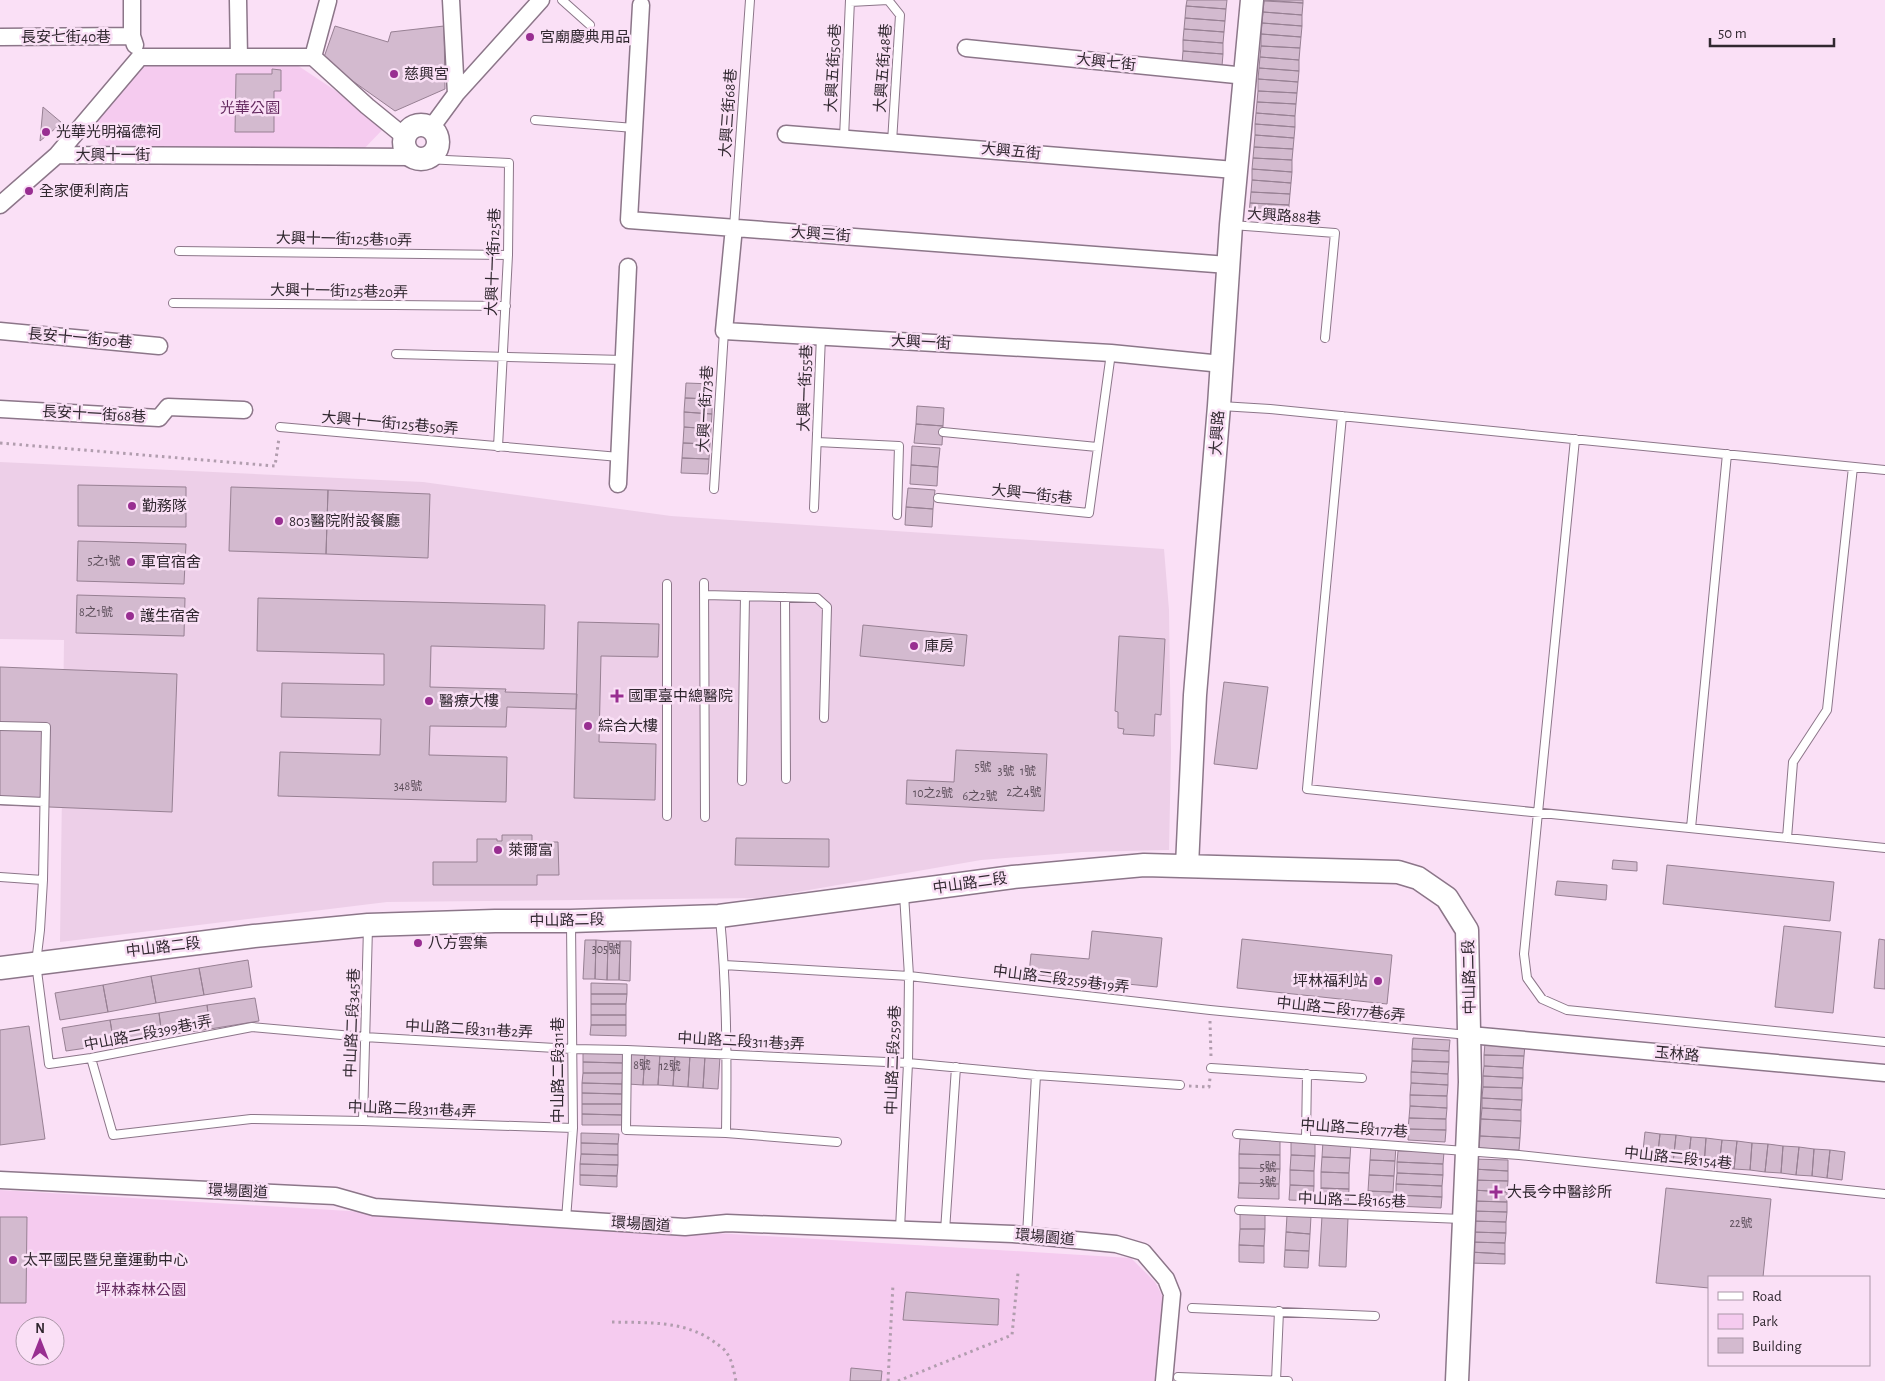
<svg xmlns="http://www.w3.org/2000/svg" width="1885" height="1381" font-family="'Alegreya Sans','Noto Sans TC',sans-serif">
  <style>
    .built { fill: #edcfe8 }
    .green { fill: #f5cbef; fill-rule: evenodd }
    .building { fill: #d3bacf; stroke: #978093 }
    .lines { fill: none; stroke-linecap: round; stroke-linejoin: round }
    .lane-casing { stroke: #8c7689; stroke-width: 10 }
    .street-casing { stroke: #8c7689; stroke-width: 19 }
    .secondary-casing { stroke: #8c7689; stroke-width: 25 }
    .path { stroke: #b19dae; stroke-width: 3; stroke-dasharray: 2.5 4; stroke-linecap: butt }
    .lane { stroke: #fff; stroke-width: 8 }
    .street { stroke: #fff; stroke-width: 16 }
    .secondary { stroke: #fff; stroke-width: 22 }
    .poi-dot { fill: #982e91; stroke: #fae0f6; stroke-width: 2 }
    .labels { text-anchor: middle; stroke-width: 5; stroke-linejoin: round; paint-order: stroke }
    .number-label { font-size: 12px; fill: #5a4c58 }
    .street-label { font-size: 15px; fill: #312830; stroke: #fae0f6 }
    .poi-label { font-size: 15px; fill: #312830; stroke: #fae0f6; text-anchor: start }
    .park-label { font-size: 15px; fill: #652b60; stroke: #fae0f6 }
  </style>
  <rect width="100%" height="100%" fill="#fae0f6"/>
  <!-- built -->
  <path class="built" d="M0,462L423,482L671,516L1164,549L1169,610L1171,752L1169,850L1082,852L981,860L763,898L387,902L60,942L64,640L0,639Z"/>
  <!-- green -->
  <path class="green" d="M241,63L297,65L387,125L359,154L102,151L90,125L135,66Z
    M0,1190L1131,1258L1155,1282L1163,1297L1156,1381H0ZM25,1326H55V1356H25Z"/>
  <!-- building -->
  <path class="building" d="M1187,0H1227L1226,9L1186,6Z
    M1264,0H1303V3Z
    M1264,1L1303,3L1302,15L1263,12Z
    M1186,6L1226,9L1225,21L1185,18Z
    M1263,12L1302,15V26L1262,23Z
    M1185,18L1225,21L1224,32L1184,29Z
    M1262,23L1302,26L1301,37L1261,34Z
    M335,26L388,42L391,32L444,26L445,89L395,111L323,60Z
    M1184,29L1224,32L1223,43L1183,40Z
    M1261,34L1301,37L1300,48L1261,46Z
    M1183,40L1223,43V54L1183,51Z
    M1261,46L1300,48L1299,60L1260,57Z
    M1183,51L1223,54L1222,66L1182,63Z
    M1260,57L1299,60V71L1259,68Z
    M1259,68L1299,71L1298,82L1258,79Z
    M272,69L281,70V91H274V132H235L236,74H272Z
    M1258,79L1298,82L1297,93L1258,91Z
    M1258,91L1297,93L1296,104L1257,102Z
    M1257,102L1296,104L1295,116L1256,113Z
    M43,107L62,123L40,141Z
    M1256,113L1295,116V127L1255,124Z
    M1255,124L1295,127L1294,138L1255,135Z
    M1255,135L1294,138L1293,149L1254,147Z
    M1254,147L1293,149L1292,160L1253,158Z
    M1253,158L1292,160V172L1252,169Z
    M1252,169L1292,172L1291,183L1252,180Z
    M1252,180L1291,183L1290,194L1251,192Z
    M1251,192L1290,194L1289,205L1250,203Z
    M1250,203L1289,205V217L1249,214Z
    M686,383L713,384L712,399L685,398Z
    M685,398L712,399V414L684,412Z
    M917,406L944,408L943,426L916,424Z
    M684,412L712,414L711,429L684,427Z
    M916,424L943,426L942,445L914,443Z
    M684,427L711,429L710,444L683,443Z
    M683,443L710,444L709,459L682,458Z
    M912,446L940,448L938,467L911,465Z
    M682,458L709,459L708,474L681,473Z
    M911,465L938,467L937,486L910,484Z
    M78,485L186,487V527L78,526Z
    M231,487L328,490L326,554L229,551Z
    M908,488L935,490L933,509L906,507Z
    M328,490L430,494L428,558L326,554Z
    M906,507L933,509L932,527L905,525Z
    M78,541L186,544L184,584L77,581Z
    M77,595L185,598L184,636L76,633Z
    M258,598L545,605L544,649L431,646L430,687L506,689L505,692L577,694L576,709L507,707L506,727L430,726L429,755L507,757L506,802L278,796L280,752L380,755L381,719L281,717L282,683L384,685V654L257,651Z
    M578,622L659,624L658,657L601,656L599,742L656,744L655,800L574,798Z
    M863,625L967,635L964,666L860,656Z
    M1119,636L1165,639L1161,715L1155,714L1154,736L1123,734L1124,729L1118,728V712L1115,711Z
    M0,667L177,674L172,812L0,805Z
    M1224,682L1268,687L1257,769L1214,764Z
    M956,750L1047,754L1044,811L906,804L907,780L954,782Z
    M502,835H532V842H558L559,875H537V885H433V862H477V839H497V841H502Z
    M736,838L829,839V867L735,865Z
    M1613,860L1637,862V871L1612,869Z
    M1667,865L1834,882L1830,921L1663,904Z
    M1557,881L1607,885L1606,900L1555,895Z
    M1784,926L1841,932L1833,1013L1775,1007Z
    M1092,931L1162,938L1157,987L1029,974L1031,954L1089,959Z
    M1242,939L1392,955L1387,1004L1237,988Z
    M1879,939L1885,940V989L1874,988Z
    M585,940H596L595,979H583Z
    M596,940L608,941L607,980L595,979Z
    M608,941H620L619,980H607Z
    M620,941H631L630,981L619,980Z
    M248,960L252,987L204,995L199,968Z
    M199,968L204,995L156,1003L151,976Z
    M151,976L156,1003L108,1012L103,985Z
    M591,983L627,984V994H591Z
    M103,985L108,1012L60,1020L55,993Z
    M591,994H627L626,1004H591Z
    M255,998L259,1021L210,1029L207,1005Z
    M591,1004H626V1015H591Z
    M207,1005L210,1029L162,1036L159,1013Z
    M159,1013L162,1036L114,1044L110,1020Z
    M591,1015H626V1025H591Z
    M110,1020L114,1044L66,1051L62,1028Z
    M591,1025H626V1036L590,1035Z
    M29,1026L45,1139L0,1145V1030Z
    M1413,1038L1450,1040L1449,1051L1412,1049Z
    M1485,1043L1525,1045L1524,1056L1484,1055Z
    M1412,1049L1449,1051V1062L1412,1061Z
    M583,1052L623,1053V1063L583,1062Z
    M630,1052H645L643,1085L628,1084Z
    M645,1052L660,1053L658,1085H643Z
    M660,1053L675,1054L673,1086L658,1085Z
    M675,1054L690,1055L688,1087L673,1086Z
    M690,1055L705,1056L703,1088L688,1087Z
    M1484,1055L1524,1056L1523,1068L1484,1066Z
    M705,1056H720L718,1089L703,1088Z
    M1412,1061L1449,1062L1448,1074L1411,1072Z
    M583,1062L623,1063V1073H583Z
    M1484,1066L1523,1068V1078L1483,1076Z
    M1411,1072L1448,1074V1085L1411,1083Z
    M583,1073H623L622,1084L582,1083Z
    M1483,1076L1523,1078L1522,1088L1483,1087Z
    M582,1083L622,1084V1094L582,1093Z
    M1411,1083L1448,1085L1447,1096L1410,1095Z
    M1483,1087L1522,1088V1100L1482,1098Z
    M582,1093L622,1094V1104H582Z
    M1410,1095L1447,1096V1108L1410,1106Z
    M1482,1098L1522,1100L1521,1110L1482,1108Z
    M582,1104H622V1115L582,1114Z
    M1410,1106L1447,1108L1446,1119L1409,1118Z
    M1482,1108L1521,1110V1121L1481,1119Z
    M582,1114L622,1115V1125H582Z
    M1409,1118L1446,1119V1130L1408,1129Z
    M1481,1119L1521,1121L1520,1138L1480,1136Z
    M1408,1129L1446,1130L1445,1142L1408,1140Z
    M1645,1132L1660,1134L1657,1161L1642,1160Z
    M581,1133L619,1134L618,1144L581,1143Z
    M1660,1134L1676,1135L1673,1163L1657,1161Z
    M1676,1135L1691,1137L1688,1164L1673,1163Z
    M1480,1136L1520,1138L1519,1150L1479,1148Z
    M1691,1137L1706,1138L1704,1166L1688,1164Z
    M1706,1138L1722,1140L1719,1167L1704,1166Z
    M1240,1139L1280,1140V1155L1239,1154Z
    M1291,1140L1315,1141V1156L1291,1155Z
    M1722,1140L1737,1141L1734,1169L1719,1167Z
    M1323,1141L1351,1142L1350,1158L1322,1157Z
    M1737,1141L1752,1143L1750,1170L1734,1169Z
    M581,1143L618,1144V1155L581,1154Z
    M1752,1143L1768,1144L1765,1172L1750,1170Z
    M1371,1144L1396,1145L1395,1161L1370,1160Z
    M1768,1144L1783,1146L1781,1173L1765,1172Z
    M1783,1146L1799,1147L1796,1175L1781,1173Z
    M1799,1147L1814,1149L1812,1176L1796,1175Z
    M1814,1149L1830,1150L1827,1178L1812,1176Z
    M1830,1150L1845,1152L1842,1180L1827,1178Z
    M1398,1151L1444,1152L1443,1164L1397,1162Z
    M581,1154L618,1155V1165L580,1164Z
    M1239,1154L1280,1155V1169L1239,1168Z
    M1291,1155L1315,1156L1314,1171L1290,1170Z
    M1322,1157L1350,1158L1349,1173L1321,1172Z
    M1473,1159L1508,1160V1171L1473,1169Z
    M1370,1160L1395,1161L1394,1176L1369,1175Z
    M1397,1162L1443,1164V1175L1397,1173Z
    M580,1164L618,1165L617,1176L580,1175Z
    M1239,1168L1280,1169L1279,1184L1239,1183Z
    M1473,1169L1508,1171V1181L1472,1180Z
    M1290,1170L1314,1171V1186L1290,1185Z
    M1321,1172L1349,1173V1189L1321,1188Z
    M1397,1173L1443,1175L1442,1186L1396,1184Z
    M580,1175L617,1176V1187L580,1185Z
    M1369,1175L1394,1176L1393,1192L1368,1191Z
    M1472,1180L1508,1181L1507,1192L1472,1190Z
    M1239,1183L1279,1184V1199L1238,1198Z
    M1396,1184L1442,1186V1197L1396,1195Z
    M1290,1185L1314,1186L1313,1201L1289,1200Z
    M1321,1188L1349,1189L1348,1204L1320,1203Z
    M1666,1188L1771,1199L1763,1277H1709V1288L1656,1283Z
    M1472,1190L1507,1192V1202L1472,1201Z
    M1368,1191L1393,1192V1208L1368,1207Z
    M1396,1195L1442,1197L1441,1208L1395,1206Z
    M1472,1201L1507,1202V1212L1471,1211Z
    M1471,1211L1507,1212L1506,1222L1471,1221Z
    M1240,1212L1265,1213V1229H1240Z
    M1287,1215L1311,1216L1310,1234L1286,1232Z
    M1322,1216L1348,1218L1346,1267L1319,1266Z
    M0,1217H27L26,1303H0Z
    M1471,1221L1506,1222V1233L1471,1232Z
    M1240,1229H1265L1264,1246L1239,1245Z
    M1286,1232L1310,1234L1309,1251L1285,1250Z
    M1471,1232L1506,1233L1505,1243L1470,1242Z
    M1470,1242L1505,1243V1254L1470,1252Z
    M1239,1245L1264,1246V1263L1239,1262Z
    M1285,1250L1309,1251L1308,1268L1284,1267Z
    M1470,1252L1505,1254V1264L1469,1263Z
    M906,1292L999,1299L998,1325L903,1320Z
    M851,1368L882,1371L881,1381H850Z"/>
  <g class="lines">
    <!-- lane casing -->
    <g class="lane-casing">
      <path id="lane" d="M562,0L590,25
        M888,0L900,15L892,142
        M850,2L888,0
        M535,120L634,128
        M844,138L850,0
        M425,159L509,163L508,255L498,447
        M1232,225L1335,233L1325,338
        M734,227L750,0
        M179,251L508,255
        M173,303L506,306
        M396,354L623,360
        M1221,406L1270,409L1885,470
        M1342,416L1307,789L1885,848
        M280,427L619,457
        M943,432L1097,447
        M1575,439L1524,954L1527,978L1542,999L1567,1010L1885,1042
        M817,442L899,446L897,515
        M714,489L724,331
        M938,498L1089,513L1111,353
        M814,508L821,336
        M704,583L705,817
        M705,595L817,598L827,607L824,718
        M785,597L786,779
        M0,726L46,727L43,880L40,930L36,963L49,1064L91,1058L252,1027L364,1037L572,1049L627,1050L908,1063L1036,1075L1180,1085
        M742,781L745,596
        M0,800L44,802
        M667,816V584
        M1691,828L1727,454
        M1787,838L1793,762L1827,710L1853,467
        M0,877L43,880
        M720,918C727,990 727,1061 726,1133
        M724,965L909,976L1210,1010L1468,1035
        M627,1050L626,1130L726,1133L837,1142
        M91,1058L113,1135L251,1119L363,1121L573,1128
        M1211,1068L1362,1078
        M363,1121L368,927
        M1237,1134L1519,1155L1885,1194
        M1306,1138L1307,1074
        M1239,1210L1462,1219
        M566,1219L573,1128L571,923
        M900,1229L908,1063L909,976L904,894
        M945,1231L956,1067
        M1027,1235L1036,1075
        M1192,1308L1375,1316
        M1178,1377L1288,1381
        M1276,1381L1279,1311"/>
    </g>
    <!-- street casing -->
    <g class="street-casing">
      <path id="street" d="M132,0V36L135,45
        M238,0L239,57
        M451,0L456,94
        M641,5L629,220L1228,265
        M0,37L132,36
        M966,48L1246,76
        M313,57L328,1
        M431,128L456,94L541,0
        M786,134L1235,170
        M57,155L412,157
        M0,205L57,155L140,57H313L367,106L405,137
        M734,227L724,331L1111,353L1222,364
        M0,331L159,346
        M0,409L159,418L168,407L244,410
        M618,484L628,267
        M1470,1035L1885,1073
        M0,1180L335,1196L374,1207L685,1227L727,1223L1013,1234L1116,1244L1143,1252L1166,1279L1172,1294L1164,1381"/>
    </g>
    <!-- secondary casing -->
    <g class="secondary-casing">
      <path id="secondary" d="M404 142a17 17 0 1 1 34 0a17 17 0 1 1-34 0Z
        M1187,866L1195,695L1219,406L1231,225L1252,0
        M0,968L254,936L368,925L495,921H571L719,916L1013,877L1144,865L1398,872L1418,878L1447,898L1467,930L1470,1082L1457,1381"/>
    </g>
    <!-- path -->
    <path class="path" d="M0,443L275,466L279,438
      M1210,1021L1211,1057
      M1189,1086L1209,1087L1210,1078
      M612,1322C648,1323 687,1320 717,1344C720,1346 724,1349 726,1352C732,1359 734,1372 736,1381
      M888,1381L893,1284
      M898,1381L1012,1335L1018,1273"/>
    <!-- lane -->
    <use href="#lane" class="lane"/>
    <!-- street -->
    <use href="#street" class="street"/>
    <!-- secondary -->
    <use href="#secondary" class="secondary"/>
  </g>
  <!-- markers -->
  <g class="poi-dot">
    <circle cx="530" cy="37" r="5"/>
    <circle cx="394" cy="74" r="5"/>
    <circle cx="46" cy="132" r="5"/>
    <circle cx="29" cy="191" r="5"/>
    <circle cx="132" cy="506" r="5"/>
    <circle cx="279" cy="521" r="5"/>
    <circle cx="131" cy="562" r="5"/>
    <circle cx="130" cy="616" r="5"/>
    <circle cx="914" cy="646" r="5"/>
    <path d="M614.5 688.5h5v5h5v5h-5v5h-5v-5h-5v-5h5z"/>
    <circle cx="429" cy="701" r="5"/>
    <circle cx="588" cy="726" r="5"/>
    <circle cx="498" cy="850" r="5"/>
    <circle cx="418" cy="943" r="5"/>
    <circle cx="1378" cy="981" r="5"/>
    <path d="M1493.5 1184.5h5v5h5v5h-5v5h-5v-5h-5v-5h5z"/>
    <circle cx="13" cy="1260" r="5"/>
  </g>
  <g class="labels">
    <!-- number labels -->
    <g class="number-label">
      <text x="104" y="565">5之1號</text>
      <text x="96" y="616">8之1號</text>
      <text x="983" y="771">5號</text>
      <text x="1006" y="775">3號</text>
      <text x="1028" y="775">1號</text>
      <text x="408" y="790">348號</text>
      <text x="1024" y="796">2之4號</text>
      <text x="933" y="797">10之2號</text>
      <text x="980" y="800">6之2號</text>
      <text x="606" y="953">305號</text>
      <text x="642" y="1069">8號</text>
      <text x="670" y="1070">12號</text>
      <text x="1268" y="1171">5號</text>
      <text x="1268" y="1186">3號</text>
      <text x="1741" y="1227">22號</text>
    </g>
    <!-- street labels -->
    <g class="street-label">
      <text x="66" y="42">長安七街40巷</text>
      <text transform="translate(1106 62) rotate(6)" y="5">大興七街</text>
      <text transform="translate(833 68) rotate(-87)" y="5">大興五街50巷</text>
      <text transform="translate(883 68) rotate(-86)" y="5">大興五街48巷</text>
      <text transform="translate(728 113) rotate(-86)" y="5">大興三街68巷</text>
      <text transform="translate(1011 151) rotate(5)" y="5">大興五街</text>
      <text x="113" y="160">大興十一街</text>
      <text transform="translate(1284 216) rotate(4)" y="5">大興路88巷</text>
      <text transform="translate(821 234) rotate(4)" y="5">大興三街</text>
      <text transform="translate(344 239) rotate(1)" y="5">大興十一街125巷10弄</text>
      <text transform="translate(493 262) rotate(-88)" y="5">大興十一街125巷</text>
      <text transform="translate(339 291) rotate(1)" y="5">大興十一街125巷20弄</text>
      <text transform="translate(80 338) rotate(5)" y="5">長安十一街90巷</text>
      <text transform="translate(921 342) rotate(3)" y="5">大興一街</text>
      <text transform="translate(805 388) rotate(-88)" y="5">大興一街55巷</text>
      <text transform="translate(705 409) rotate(-87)" y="5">大興一街73巷</text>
      <text transform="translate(94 414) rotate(3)" y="5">長安十一街68巷</text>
      <text transform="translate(390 423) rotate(5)" y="5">大興十一街125巷50弄</text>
      <text transform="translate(1217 433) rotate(-86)" y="5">大興路</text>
      <text transform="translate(1032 494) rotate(6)" y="5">大興一街5巷</text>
      <text transform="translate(970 883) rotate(-8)" y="5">中山路二段</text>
      <text transform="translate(567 920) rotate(-1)" y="5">中山路二段</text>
      <text transform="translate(163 947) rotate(-7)" y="5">中山路二段</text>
      <text transform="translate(1469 977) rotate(-91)" y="5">中山路二段</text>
      <text transform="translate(1061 979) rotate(7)" y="5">中山路二段259巷19弄</text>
      <text transform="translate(1341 1009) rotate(6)" y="5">中山路二段177巷6弄</text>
      <text transform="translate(352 1023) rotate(-88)" y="5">中山路二段345巷</text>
      <text transform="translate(469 1029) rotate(3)" y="5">中山路二段311巷2弄</text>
      <text transform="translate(148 1033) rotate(-11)" y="5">中山路二段399巷1弄</text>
      <text transform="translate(741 1041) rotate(3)" y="5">中山路二段311巷3弄</text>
      <text transform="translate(1677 1054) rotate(5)" y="5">玉林路</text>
      <text transform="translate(893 1060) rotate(-88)" y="5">中山路二段259巷</text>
      <text transform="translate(558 1070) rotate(-90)" y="5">中山路二段311巷</text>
      <text transform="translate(412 1109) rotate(2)" y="5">中山路二段311巷4弄</text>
      <text transform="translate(1354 1128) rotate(4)" y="5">中山路二段177巷</text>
      <text transform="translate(1678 1158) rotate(6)" y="5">中山路二段154巷</text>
      <text transform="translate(238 1191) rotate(3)" y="5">環場園道</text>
      <text transform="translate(1352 1200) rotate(2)" y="5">中山路二段165巷</text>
      <text transform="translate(641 1224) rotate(4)" y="5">環場園道</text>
      <text transform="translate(1045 1237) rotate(5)" y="5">環場園道</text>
    </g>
    <!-- poi labels -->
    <g class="poi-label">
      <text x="540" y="42">宮廟慶典用品</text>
      <text x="404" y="79">慈興宮</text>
      <text x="56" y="137">光華光明福德祠</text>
      <text x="39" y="196">全家便利商店</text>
      <text x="142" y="511">勤務隊</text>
      <text x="289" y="526">803醫院附設餐廳</text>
      <text x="141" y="567">軍官宿舍</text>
      <text x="140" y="621">護生宿舍</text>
      <text x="924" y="651">庫房</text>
      <text x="628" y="701">國軍臺中總醫院</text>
      <text x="439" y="706">醫療大樓</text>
      <text x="598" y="731">綜合大樓</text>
      <text x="508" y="855">萊爾富</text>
      <text x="428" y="948">八方雲集</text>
      <text x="1368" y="986" text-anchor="end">坪林福利站</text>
      <text x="1507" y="1197">大長今中醫診所</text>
      <text x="23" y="1265">太平國民暨兒童運動中心</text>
    </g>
    <!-- park labels -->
    <g class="park-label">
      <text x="250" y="113">光華公園</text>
      <text x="141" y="1295">坪林森林公園</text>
    </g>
  </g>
  <!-- legend -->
  <rect x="1708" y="1276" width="162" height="90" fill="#fae0f6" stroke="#aa96a7"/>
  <rect x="1718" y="1292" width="25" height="8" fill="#ffffff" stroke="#aa96a7"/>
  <text x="1752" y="1301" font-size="15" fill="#312830">Road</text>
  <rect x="1718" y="1314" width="25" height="15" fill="#f5cbef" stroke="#aa96a7"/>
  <text x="1752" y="1326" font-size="15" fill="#312830">Park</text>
  <rect x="1718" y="1338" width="25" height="15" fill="#d3bacf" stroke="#aa96a7"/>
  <text x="1752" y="1351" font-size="15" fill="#312830">Building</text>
  <!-- north arrow -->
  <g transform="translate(40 1341)"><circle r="24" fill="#fae0f6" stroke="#aa96a7"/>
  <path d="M0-4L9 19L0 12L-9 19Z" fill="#982e91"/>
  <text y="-8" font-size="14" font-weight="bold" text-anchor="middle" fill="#312830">N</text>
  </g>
  <!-- scale -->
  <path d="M1710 38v8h124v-8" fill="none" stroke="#312830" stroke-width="2.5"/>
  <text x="1718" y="38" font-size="15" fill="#312830" stroke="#fae0f6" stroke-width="4" paint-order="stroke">50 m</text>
</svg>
